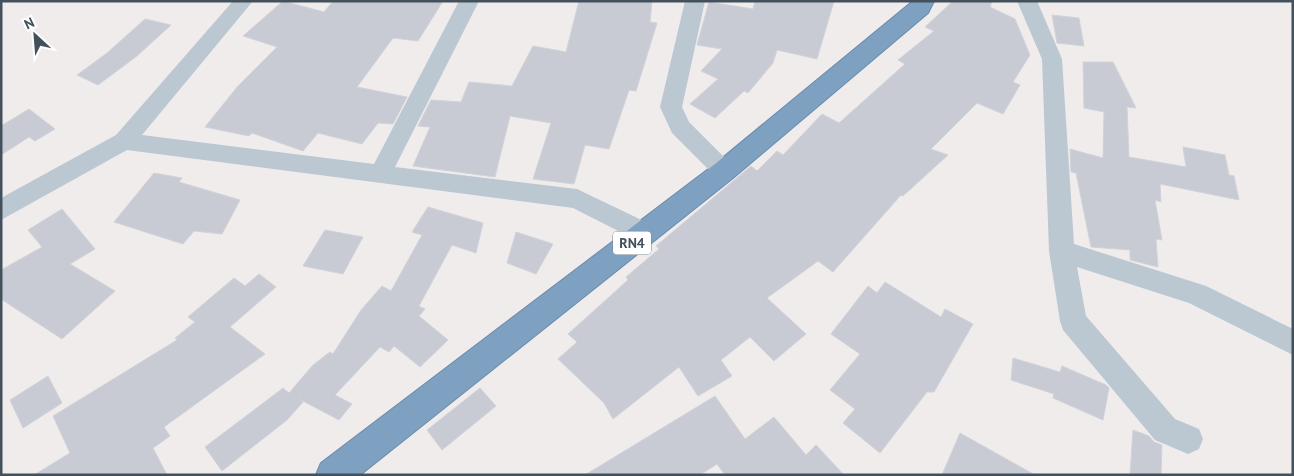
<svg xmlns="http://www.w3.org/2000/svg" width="1294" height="476" font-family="'PT Sans',sans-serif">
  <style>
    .building { fill: #c8cbd3; stroke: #d0d3d9 }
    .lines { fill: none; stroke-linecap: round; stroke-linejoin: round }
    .highway-casing { stroke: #6a8bad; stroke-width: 2 }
    .street { fill: #bbc8d1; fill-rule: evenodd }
    .highway { fill: #7fa1c1; fill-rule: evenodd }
    .labels { text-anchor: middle; stroke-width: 4; stroke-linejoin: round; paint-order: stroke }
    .shield { fill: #fff; stroke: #7b858d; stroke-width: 1 }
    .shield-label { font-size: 14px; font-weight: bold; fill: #43515c }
  </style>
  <rect width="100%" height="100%" fill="#f0ecec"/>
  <!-- building -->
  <path class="building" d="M283,1L324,12L333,1H443L418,41L393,38L357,87L407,97L393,124L378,123L362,144L318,133L303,151L252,133L249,136L205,127L238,86L277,47L243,36Z
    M579,1H652L650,22L657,23L636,91L629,90L609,149L585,145L574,184L533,179L551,123L510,116L495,177L413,166L430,127L418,126L431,100L461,102L469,82L512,86L533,46L566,52Z
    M755,1H834L817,59L777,50L773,63L748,93L744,91L715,118L690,104L718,79L701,71L722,49L697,45L709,2L753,9Z
    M953,1H992L990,7L1015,19L1030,55L1013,82L1020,85L1003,114L977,103L931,149L948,155L903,196L901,195L833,272L818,261L767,298L806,334L774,361L750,337L721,360L732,376L698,396L679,367L613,419L604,403L558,359L577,342L568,334L628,280L626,277L659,249L656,246L751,166L757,171L777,151L783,155L822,114L839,123L905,64L898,60L934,31L925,27Z
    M1052,15L1079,18L1084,46L1057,43Z
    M145,19L171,25L137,56L98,85L77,75L107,53Z
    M1083,62H1113L1136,108L1127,107L1129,157L1186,167L1183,147L1225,155L1229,175L1234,176L1239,200L1160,184L1161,202L1155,200L1162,240L1156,239L1158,267L1130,260V250L1091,247L1076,173L1071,172L1070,149L1103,158L1104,112L1084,108Z
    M29,109L55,129L35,141L29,137L1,155V126Z
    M154,173L182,178L179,182L240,200L222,234L194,231L183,244L114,222Z
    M428,207L483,223L476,253L452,245L419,306L425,309L419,316L448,340L420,367L394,346L389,352L380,347L335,395L352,404L339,420L299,399L303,402L287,420L222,471L205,447L283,388L289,393L313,365L330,352L333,354L361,310L382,286L391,291L422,235L412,232Z
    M62,209L95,249L70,264L115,291L62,339L1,299V270L42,247L28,230Z
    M325,230L363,237L343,274L303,266Z
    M516,232L553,244L536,274L507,263Z
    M259,274L276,287L230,327L265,354L164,427L170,436L153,448L167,475H34L70,453L53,416L177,340L175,338L195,322L188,317L234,278L245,286Z
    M885,282L941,317L945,309L973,324L934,392H927L880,453L843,423L855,409L830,390L860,354L831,334L868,286L877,293Z
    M1013,358L1060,372L1062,366L1106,385L1109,388L1103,420L1053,398L1054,394L1011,380Z
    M48,376L62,403L23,428L10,400Z
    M480,388L496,406L442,450L427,430Z
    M715,396L745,439L774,417L806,455L816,445L844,475H725L717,464L700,475H585Z
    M1133,430L1149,436L1154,442L1162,445L1161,475H1130Z
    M960,433L1035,475H942Z"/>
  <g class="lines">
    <!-- highway casing -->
    <g class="highway-casing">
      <path id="highway" d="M913,1H934L928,13L733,178L360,475H316L321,463L715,164Z"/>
    </g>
    <!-- street -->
    <path class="street" d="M233,1H253L142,135L374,164L459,1H479L395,167L577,189L654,226L657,233L654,240L645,243L636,240L573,208L127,150L1,220V198L116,135Z
      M685,1H705L682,107L689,122L732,165L736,171L732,177L724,180L716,177L672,133L660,107Z
      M1017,1H1037L1062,59L1074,244L1206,286L1293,329V355L1189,303L1077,267L1086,316L1175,419L1199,429L1203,439L1199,449L1188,454L1155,440L1063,330L1060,321L1049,251L1042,59Z"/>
    <!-- highway -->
    <use href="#highway" class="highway"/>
  </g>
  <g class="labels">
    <!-- shield labels -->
    <rect class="shield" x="613" y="231.5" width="38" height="23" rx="4"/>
    <g class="shield-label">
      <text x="632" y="248">RN4</text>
    </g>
  </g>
  <!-- border -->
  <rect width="1294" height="476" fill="none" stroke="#43515c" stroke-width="5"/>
  <!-- north arrow -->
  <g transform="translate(35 35) rotate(334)" stroke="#ffffff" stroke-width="4" paint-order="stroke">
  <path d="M0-4L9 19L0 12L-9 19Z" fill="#43515c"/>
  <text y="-8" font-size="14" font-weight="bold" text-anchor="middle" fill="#43515c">N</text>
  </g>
</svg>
